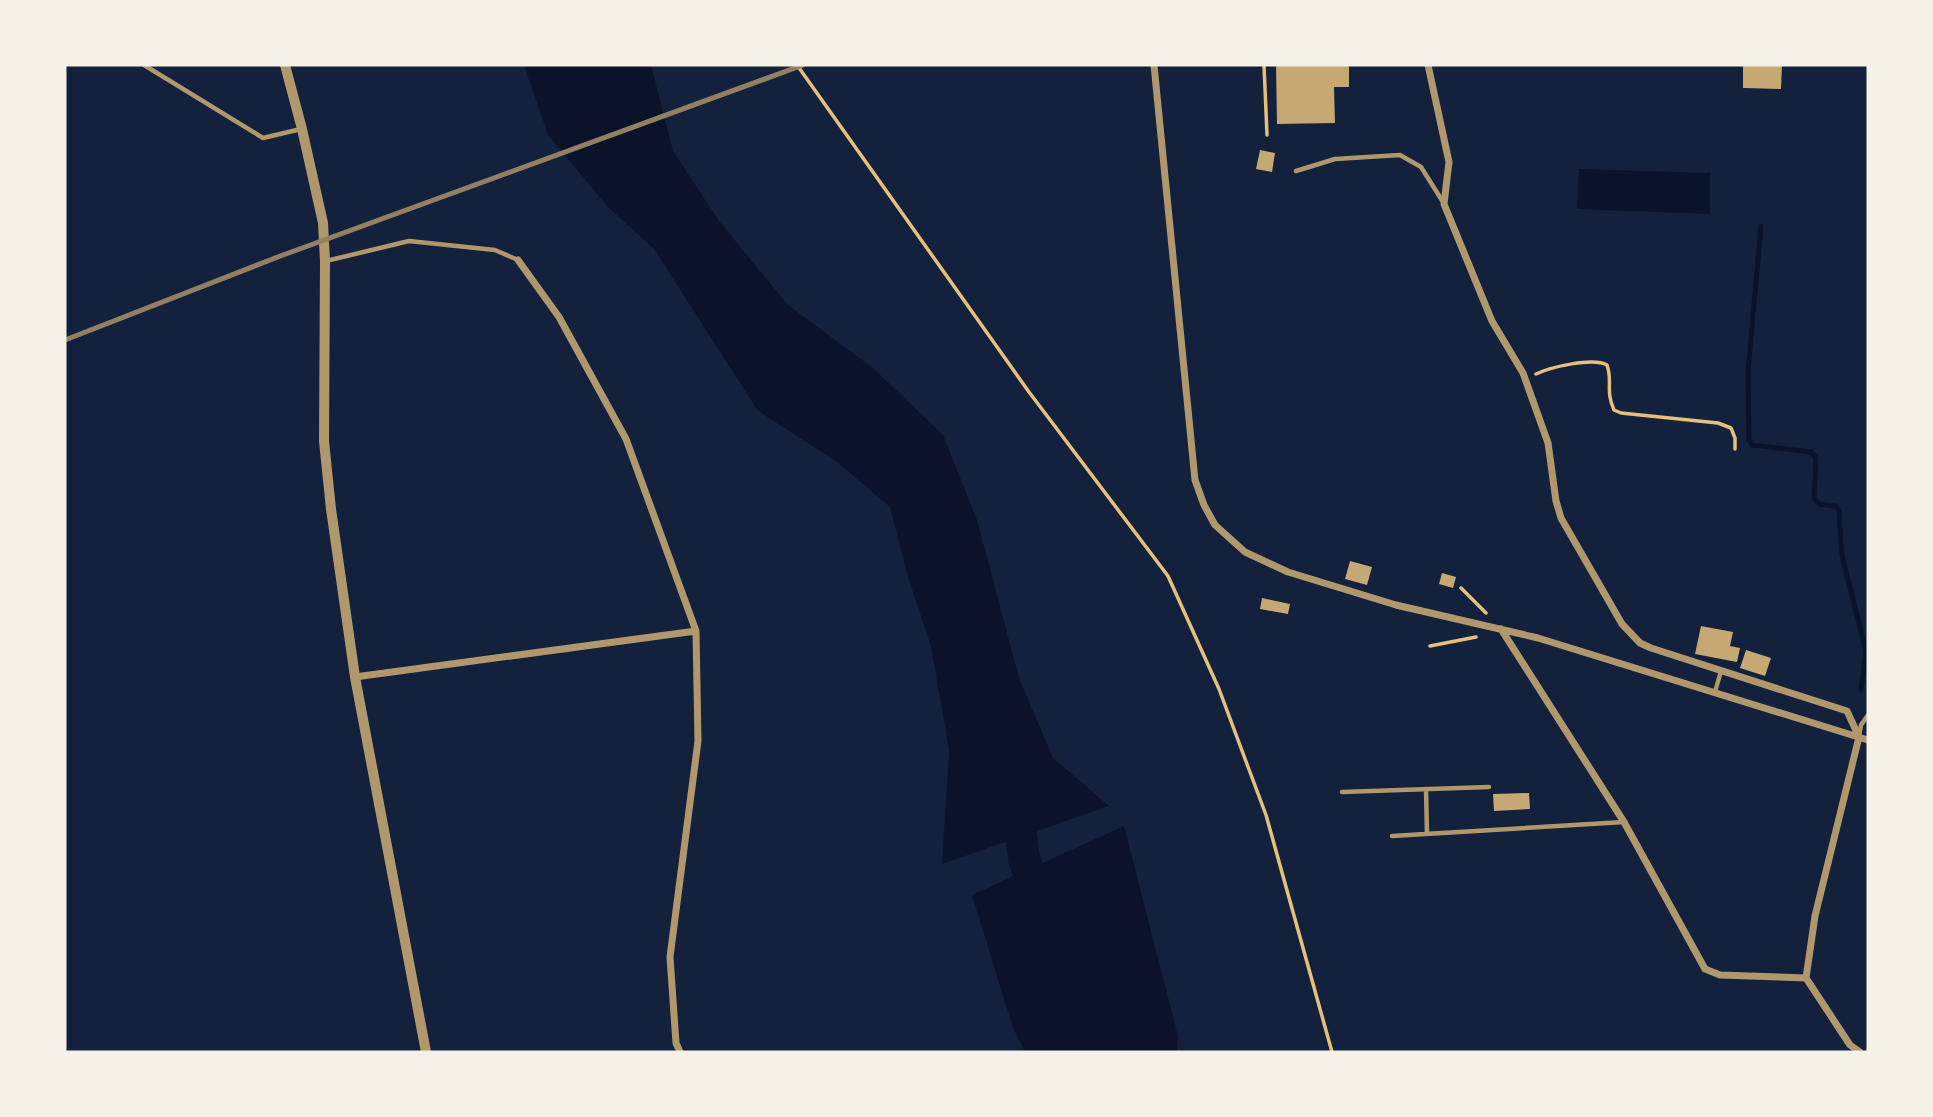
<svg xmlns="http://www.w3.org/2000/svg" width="1933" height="1117" font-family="'Fira Sans Condensed',sans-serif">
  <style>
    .water { fill: #0b132b }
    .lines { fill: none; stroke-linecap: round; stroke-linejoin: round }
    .stream { stroke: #0b132b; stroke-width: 5 }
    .river { stroke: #0b132b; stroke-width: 32 }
    .building { fill: #c6a872 }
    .path { stroke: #e5c07b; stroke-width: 3.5 }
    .service { stroke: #b1986c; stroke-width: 4.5 }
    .minor { stroke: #b1986c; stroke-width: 7 }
    .tertiary { stroke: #b1986c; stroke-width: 10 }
    .rail { stroke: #918062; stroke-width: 5 }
  </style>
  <rect width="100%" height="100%" fill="#14213d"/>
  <!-- water -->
  <path class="water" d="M524,65H651L673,151L719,221L788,305L873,368L943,435L977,520L1019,678L1053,758L1109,806L942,864L949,750L931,646L908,577L890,507L837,462L758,411L654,249L608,207L548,135Z
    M1579,169L1710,173V214L1577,209Z
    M1124,826L1178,1036L1177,1052H1025L1013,1028L972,895Z"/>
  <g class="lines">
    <!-- stream -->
    <path class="stream" d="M1761,226L1748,372L1749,440L1752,445L1811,452L1816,457L1814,498L1819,504L1835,506L1839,511L1842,556L1866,651L1861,690"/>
    <!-- river -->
    <path class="river" d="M1016,795L1024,858L1041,911"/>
  </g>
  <!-- building -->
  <path class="building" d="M1276,65H1349V87H1334L1335,123L1277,124Z
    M1743,65H1782L1781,89L1743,88Z
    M1260,150L1275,153L1272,172L1256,169Z
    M1350,561L1372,567L1367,585L1345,579Z
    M1442,573L1456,577L1453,588L1439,584Z
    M1262,598L1290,604L1288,614L1260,609Z
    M1701,626L1733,632L1730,646L1740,648L1737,662L1695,654Z
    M1746,650L1771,658L1765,676L1740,668Z
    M1529,793L1530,809L1494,811L1493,794Z"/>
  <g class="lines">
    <!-- path -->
    <path class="path" d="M797,65L1029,392L1168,576L1219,689L1266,815L1332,1052
      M1264,65L1267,135
      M1536,374C1551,367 1593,357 1607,365C1613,382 1605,390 1614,410L1621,413L1718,423L1731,428L1735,438V449
      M1461,588L1486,613
      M1430,646L1476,637"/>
    <!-- service -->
    <path class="service" d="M144,65L263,138L301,129
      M1296,171L1335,159L1400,155L1421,167L1443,202
      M326,261L409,241L495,250L518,260
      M1715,692L1721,671
      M1859,736L1861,725L1868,715
      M1426,789L1427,834
      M1342,792L1489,787
      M1392,836L1624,822"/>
    <!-- minor -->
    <path class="minor" d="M1154,65L1195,480L1204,505L1215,525L1245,552L1288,572L1396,605L1538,638L1868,740
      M1428,65L1449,162L1444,204L1492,321L1523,373L1548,443L1556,501L1561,518L1622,624L1640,643L1651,648L1847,711L1859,737L1815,916L1806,978L1850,1045L1860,1052
      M518,260L559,317L626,439L696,631L698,741L670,957L676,1043L680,1052
      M1501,629L1624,822L1705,969L1720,975L1806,978
      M355,677L696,631"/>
    <!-- tertiary -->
    <path class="tertiary" d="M285,65L302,129L323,223L325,261L324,441L331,509L355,677L426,1052"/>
    <!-- rail -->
    <path class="rail" d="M65,340L283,255L803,65"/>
  </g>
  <!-- border -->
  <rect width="1933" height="1117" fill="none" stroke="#f6f1e7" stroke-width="133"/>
</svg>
